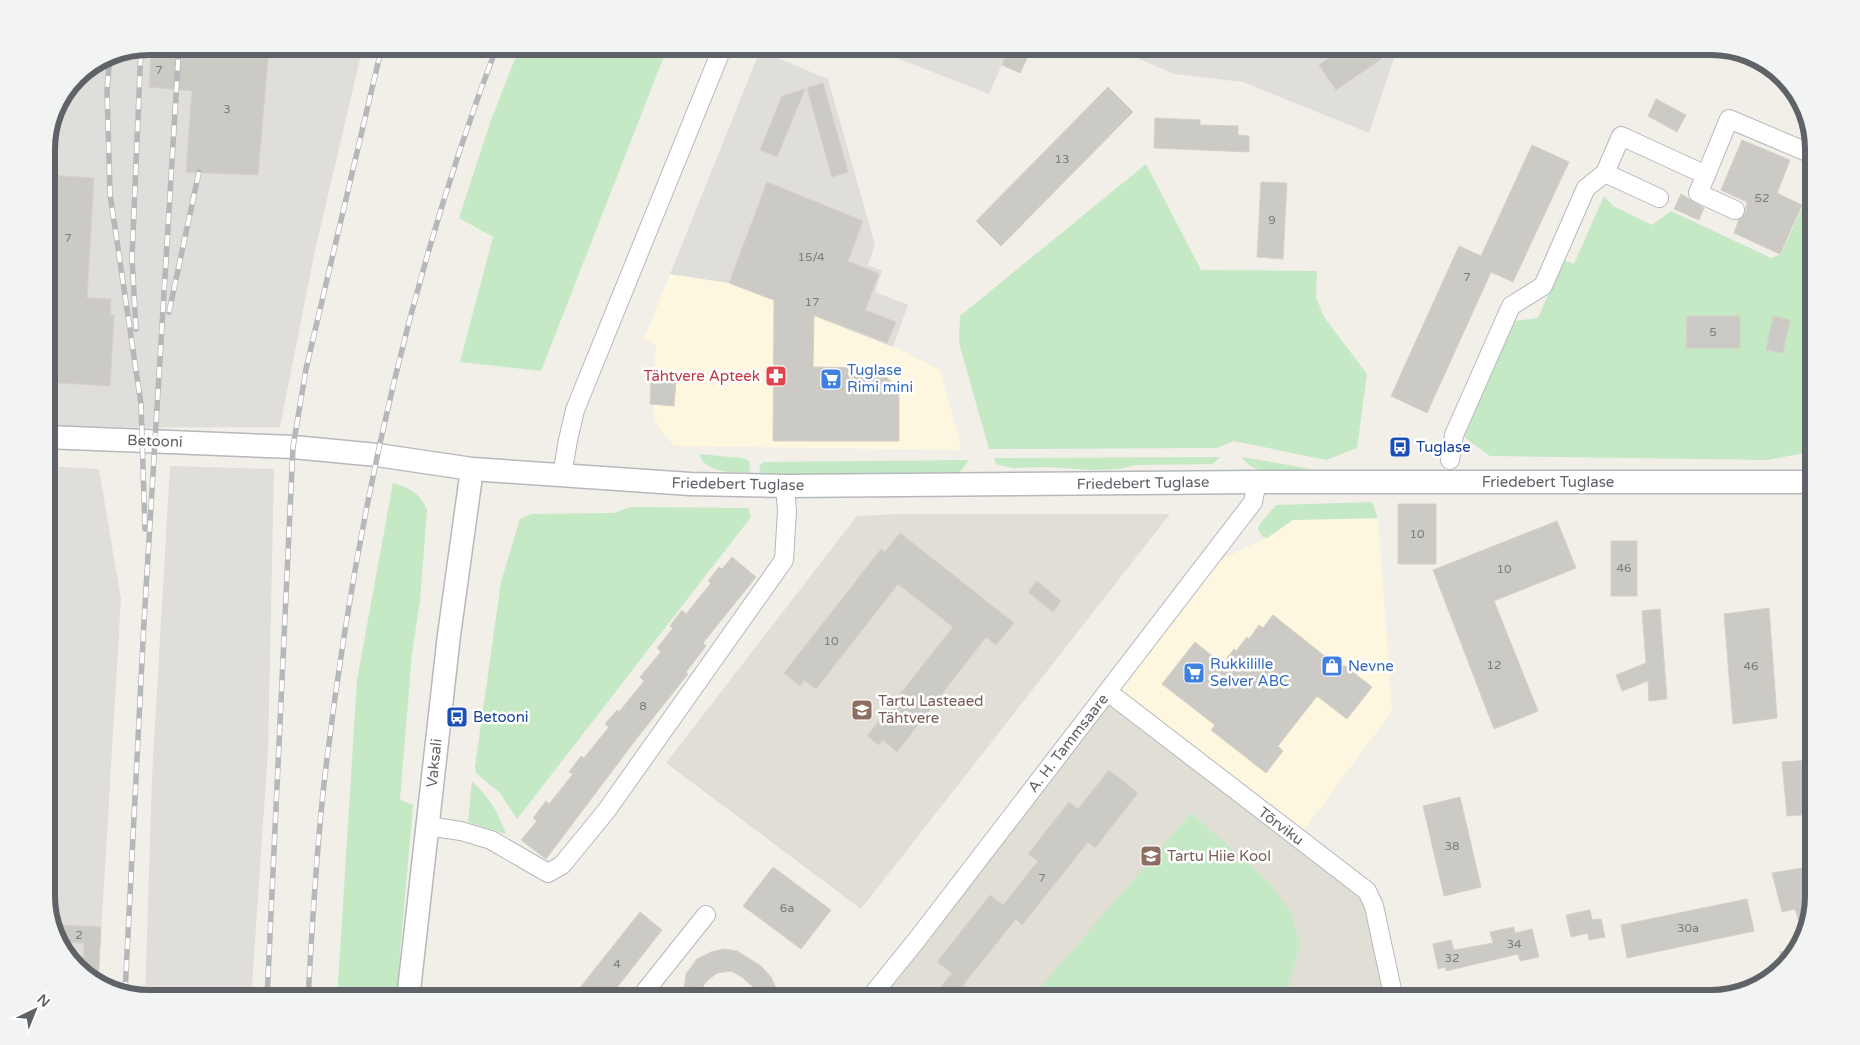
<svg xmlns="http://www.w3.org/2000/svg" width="1860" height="1045" font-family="'Varela Round',sans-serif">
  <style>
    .commercial { fill: #fef7e0 }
    .industrial { fill: #e0deda }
    .education { fill: #e1ded6 }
    .green { fill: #c5e8c5 }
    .building { fill: #cccac5; stroke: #d6d1c6 }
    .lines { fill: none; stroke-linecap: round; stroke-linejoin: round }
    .minor-casing { stroke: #b5b8bc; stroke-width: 20 }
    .tertiary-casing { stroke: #b5b8bc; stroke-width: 25 }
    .minor { stroke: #fff; stroke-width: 18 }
    .tertiary { stroke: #fff; stroke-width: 22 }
    .rail-casing { stroke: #b6b7b8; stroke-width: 5.5 }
    .rail { stroke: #fff; stroke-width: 4; stroke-dasharray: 11; stroke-linecap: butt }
    .labels { text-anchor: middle; stroke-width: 5; stroke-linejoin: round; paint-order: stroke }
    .number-label { font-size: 12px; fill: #7a7d7f }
    .shop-label { font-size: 15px; fill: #366cbe; stroke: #fff; text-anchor: start }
    .health-label { font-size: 15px; fill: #be3a42; stroke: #fff; text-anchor: end }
    .street-label { font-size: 15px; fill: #5f6368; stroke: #fff }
    .transit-label { font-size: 15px; fill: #164399; stroke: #fff; text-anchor: start }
    .education-label { font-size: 15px; fill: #785e54; stroke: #fff; text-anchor: start }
    .rim { fill: none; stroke: #5f6368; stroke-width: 6 }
  </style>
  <rect width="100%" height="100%" fill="#f1efe8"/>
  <!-- commercial -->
  <path class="commercial" d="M670,274L729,283L887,343L940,370L962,450L675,446L663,434L655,420L652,397L656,346L644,339Z
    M1378,518L1392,711L1301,834L1118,691L1218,561L1267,538L1293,520Z"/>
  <!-- industrial -->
  <path class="industrial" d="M149,46H363L314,255L280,427L46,428V142L57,104L76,76L110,54Z
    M866,46H1010L989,94Z
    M1110,46H1398L1369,133L1243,82L1174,74Z
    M760,51L828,79L875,245L868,265L882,271L875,292L908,305L893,347L729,283L670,274Z
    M46,466L99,469L121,599L98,985L63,953L46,903Z
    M170,466L274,469L268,751L251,999L145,998L152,777Z"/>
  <!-- education -->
  <path class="education" d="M899,514H1170L861,909L666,763L857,516Z
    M1108,692L1367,891L1394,999H871Z"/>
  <!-- green -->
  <path class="green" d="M520,46H668L541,371L460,362L493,237L459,218L491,120Z
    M1146,164L1201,270L1317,271L1316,297L1324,317L1367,374L1357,448L1326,460L1234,441L1217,448L989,449L959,343L960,316Z
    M1604,196L1613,206L1652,225L1671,211L1771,258L1781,254L1803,206L1814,210V451L1767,460L1490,456L1463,436L1515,321L1538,318L1563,260L1574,264Z
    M699,454L742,458L749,461L750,473C732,471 707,475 699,454Z
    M1220,457L1213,464L1136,465L1120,469L1089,470L1048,467L1013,468L996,464L994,458Z
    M1242,457L1311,469C1289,470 1256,479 1242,457Z
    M969,460L961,471L951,474L775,475L761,474L759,466L764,462Z
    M393,483C410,488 421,494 427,510L420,601L412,653L400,800L413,805L396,999H337L357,680Z
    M1372,502L1378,518L1293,520L1267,538L1262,536L1258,529L1260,524L1276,505Z
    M630,507L748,508L751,517L517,819L500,793L476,773L475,767L501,582L520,519L531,514L614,513Z
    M472,781C489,797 498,812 506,834L468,822Z
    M1191,813L1268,881L1290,911L1300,943L1286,999H1030Z"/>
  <!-- building -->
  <path class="building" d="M196,46H269L258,175L186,172L192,91L149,87L151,52L195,55Z
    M1010,46H1033L1020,73L1002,65Z
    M1346,46H1372L1381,59L1336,90L1319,65Z
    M823,83L848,172L832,177L807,88Z
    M1108,87L1133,112L1001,246L976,221Z
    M805,89L777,157L760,150L782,96Z
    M1656,99L1686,115L1677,132L1648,116Z
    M1155,118L1200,120V125L1238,126V135L1249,136V152L1154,148Z
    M1742,140L1790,160L1777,193L1802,205L1780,254L1734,233L1739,219L1745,214L1747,202L1721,190Z
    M1532,145L1569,162L1513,282L1491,272L1427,413L1391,396L1459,246L1481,256Z
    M46,175L94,178L87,298L111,299L110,315H114L110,386L46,382Z
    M767,182L863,221L848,261L879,274L865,310L896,322L887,343L814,315L813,367L878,368L899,390V441H773L774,300L729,283Z
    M1261,182L1287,183L1283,259L1257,257Z
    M1681,194L1704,208L1699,220L1674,209Z
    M1687,316H1740V348H1686Z
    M1773,316L1790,320L1783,353L1766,350Z
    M651,380L676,381L674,406L650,404Z
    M1398,504H1436V564H1398Z
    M1557,521L1576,568L1494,601L1538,711L1494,729L1433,570Z
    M900,533L1014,623L996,645L986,637L897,752L883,740L879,745L867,736L953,627L898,584L816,689L804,680L800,686L784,673L881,549L885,552Z
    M1611,541H1637V596H1611Z
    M732,557L756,577L703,643L706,646L686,672L688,674L637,738L546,859L521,840L537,821L533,818L546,801L549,804L573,774L569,772L581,756L584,758L609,727L605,724L617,710L619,712L644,681L640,677L661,652L657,648L673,628L670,626L682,610L686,614L711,583L708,581L719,567L722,569Z
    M1037,581L1061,601L1053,612L1028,592Z
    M1769,608L1777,718L1733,724L1724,614Z
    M1660,609L1667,699L1649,701L1648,681L1622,691L1616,675L1646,663L1642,611Z
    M1273,615L1341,669L1344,665L1372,687L1347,719L1317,696L1278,746L1283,751L1266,773L1211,730L1215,725L1162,684L1195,642L1222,664L1234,649L1236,651L1247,637L1249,639L1259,625L1263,628Z
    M1814,760V814L1787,816L1782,762Z
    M1109,770L1138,793L1095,848L1088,842L1022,925L1016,919L963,985L981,999H931L952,973L937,962L990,895L1003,905L1038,861L1028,854L1069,802L1078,809Z
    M1460,797L1481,887L1444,896L1423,806Z
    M1814,866V897L1803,936L1795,909L1782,912L1772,873Z
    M773,867L831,910L801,949L743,906Z
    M1747,899L1754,931L1627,958L1621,925Z
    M1590,910L1592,920L1601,919L1605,937L1589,940L1588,933L1571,937L1566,915Z
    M640,912L662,930L608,999H571Z
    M54,925L101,927L98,985L83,971L84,943L60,942Z
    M1514,927L1515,933L1532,929L1539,957L1520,961L1518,954L1446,971L1445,967L1438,969L1433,944L1451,940L1454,950L1493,943L1490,932Z
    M1800,947L1784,964L1780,952Z
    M724,949L737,951L761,966L771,977L781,999H758L755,989L742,977L731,971L717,973L708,980L703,986L705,999H683L686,974L697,959L711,952Z"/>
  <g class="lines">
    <!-- minor casing -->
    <g class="minor-casing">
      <path id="minor" d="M1605,173L1659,198
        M1706,175L1698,193L1735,210
        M1450,460L1454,435L1511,306L1543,286L1586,188L1605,173L1621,136L1706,175L1729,119L1814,155
        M562,475L568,440L575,410L723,46
        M1108,692L1367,891L1374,906L1394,999
        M427,826L461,831L491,840L548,873L562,865L607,810L784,560L787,511L785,486
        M639,999L706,915
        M869,999L919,937L1253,502L1257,482"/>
    </g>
    <!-- tertiary casing -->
    <g class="tertiary-casing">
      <path id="tertiary" d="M46,437L293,447L377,455L472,469L690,484L785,486L1257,482H1814
        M408,999L449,635L472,469"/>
    </g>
    <!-- minor -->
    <use href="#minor" class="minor"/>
    <!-- tertiary -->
    <use href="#tertiary" class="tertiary"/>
    <!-- rail casing -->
    <g class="rail-casing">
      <path id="rail" d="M110,54L107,90L110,194L141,404L145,529
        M169,312L199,172
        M136,329L132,258L141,48
        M125,993L144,622L179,46
        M267,999L293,447L306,369L382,46
        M308,999C312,927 316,855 324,784C353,533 407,282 497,46"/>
    </g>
    <!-- rail -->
    <use href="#rail" class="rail"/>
  </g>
  <!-- icons -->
  <defs>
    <g id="pharmacy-square" transform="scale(1.125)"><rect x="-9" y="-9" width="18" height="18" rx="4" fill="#e0444e" stroke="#fff"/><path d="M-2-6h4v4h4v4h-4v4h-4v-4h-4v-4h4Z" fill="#fff"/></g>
    <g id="supermarket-square" transform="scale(1.125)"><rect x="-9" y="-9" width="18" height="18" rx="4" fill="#3f7fe0" stroke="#fff"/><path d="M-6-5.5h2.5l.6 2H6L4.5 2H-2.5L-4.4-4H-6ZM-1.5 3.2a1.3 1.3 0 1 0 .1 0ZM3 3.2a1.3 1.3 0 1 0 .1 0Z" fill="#fff"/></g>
    <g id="bus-square" transform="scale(1.125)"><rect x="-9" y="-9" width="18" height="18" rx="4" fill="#1a4fb4" stroke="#fff"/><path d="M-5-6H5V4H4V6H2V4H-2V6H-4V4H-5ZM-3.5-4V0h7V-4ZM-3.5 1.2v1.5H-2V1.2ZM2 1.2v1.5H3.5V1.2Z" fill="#fff"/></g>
    <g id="shop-square" transform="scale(1.125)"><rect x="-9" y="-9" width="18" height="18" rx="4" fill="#3f7fe0" stroke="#fff"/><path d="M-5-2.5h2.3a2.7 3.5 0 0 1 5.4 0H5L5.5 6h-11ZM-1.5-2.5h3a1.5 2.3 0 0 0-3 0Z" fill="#fff"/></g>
    <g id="school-square" transform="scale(1.125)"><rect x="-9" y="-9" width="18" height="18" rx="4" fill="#8d6e63" stroke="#fff"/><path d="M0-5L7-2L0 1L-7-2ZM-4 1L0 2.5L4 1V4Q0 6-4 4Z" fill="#fff"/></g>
  </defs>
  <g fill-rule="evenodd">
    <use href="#pharmacy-square" x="776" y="376"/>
    <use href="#supermarket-square" x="831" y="379"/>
    <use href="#bus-square" x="1400" y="447"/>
    <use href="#shop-square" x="1332" y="666"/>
    <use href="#supermarket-square" x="1194" y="673"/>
    <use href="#school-square" x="862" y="710"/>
    <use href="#bus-square" x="457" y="717"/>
    <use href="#school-square" x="1151" y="856"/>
  </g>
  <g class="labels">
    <!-- number labels -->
    <g class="number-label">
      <text x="159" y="74">7</text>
      <text x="227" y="113">3</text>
      <text x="1062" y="163">13</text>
      <text x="1762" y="202">52</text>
      <text x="1272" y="224">9</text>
      <text x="68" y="242">7</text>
      <text x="811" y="261">15/4</text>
      <text x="1467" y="281">7</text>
      <text x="812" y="306">17</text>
      <text x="1713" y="336">5</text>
      <text x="1417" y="538">10</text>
      <text x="1624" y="572">46</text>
      <text x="1504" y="573">10</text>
      <text x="831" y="645">10</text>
      <text x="1494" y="669">12</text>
      <text x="1751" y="670">46</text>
      <text x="643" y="710">8</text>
      <text x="1452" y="850">38</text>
      <text x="1042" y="882">7</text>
      <text x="787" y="912">6a</text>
      <text x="1688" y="932">30a</text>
      <text x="79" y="939">2</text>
      <text x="1514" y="948">34</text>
      <text x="1452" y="962">32</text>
      <text x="617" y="968">4</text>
    </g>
    <!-- shop labels -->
    <g class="shop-label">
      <text x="847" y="375">Tuglase<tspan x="847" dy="17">Rimi mini</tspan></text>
      <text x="1210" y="669">Rukkilille<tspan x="1210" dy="17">Selver ABC</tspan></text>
      <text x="1348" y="671">Nevne</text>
    </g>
    <!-- health labels -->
    <g class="health-label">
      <text x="760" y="381">Tähtvere Apteek</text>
    </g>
    <!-- street labels -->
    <g class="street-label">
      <text transform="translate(155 441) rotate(2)" y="5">Betooni</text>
      <text x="1548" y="487">Friedebert Tuglase</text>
      <text transform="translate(1143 483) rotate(-1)" y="5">Friedebert Tuglase</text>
      <text transform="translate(738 484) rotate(1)" y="5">Friedebert Tuglase</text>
      <text transform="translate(1068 743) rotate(-52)" y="5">A. H. Tammsaare</text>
      <text transform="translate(434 763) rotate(-84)" y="5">Vaksali</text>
      <text transform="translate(1281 826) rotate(37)" y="5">Tõrviku</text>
    </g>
    <!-- transit labels -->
    <g class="transit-label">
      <text x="1416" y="452">Tuglase</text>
      <text x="473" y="722">Betooni</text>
    </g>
    <!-- education labels -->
    <g class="education-label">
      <text x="878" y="706">Tartu Lasteaed<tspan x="878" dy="17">Tähtvere</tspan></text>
      <text x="1167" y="861">Tartu Hiie Kool</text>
    </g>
  </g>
  <!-- crop -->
  <path d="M0 0H1860V1045H0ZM149 55H1711A94 94 0 0 1 1805 149V896A94 94 0 0 1 1711 990H149A94 94 0 0 1 55 896V149A94 94 0 0 1 149 55Z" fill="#f2f3f3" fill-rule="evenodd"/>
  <path class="rim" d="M149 55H1711A94 94 0 0 1 1805 149V896A94 94 0 0 1 1711 990H149A94 94 0 0 1 55 896V149A94 94 0 0 1 149 55Z"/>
  <!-- north arrow -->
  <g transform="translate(35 1010) rotate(43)" stroke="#ffffff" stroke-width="4" paint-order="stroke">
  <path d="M0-4L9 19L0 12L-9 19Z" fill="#5f6368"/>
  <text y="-8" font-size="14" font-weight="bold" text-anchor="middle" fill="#5f6368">N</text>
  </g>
</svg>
